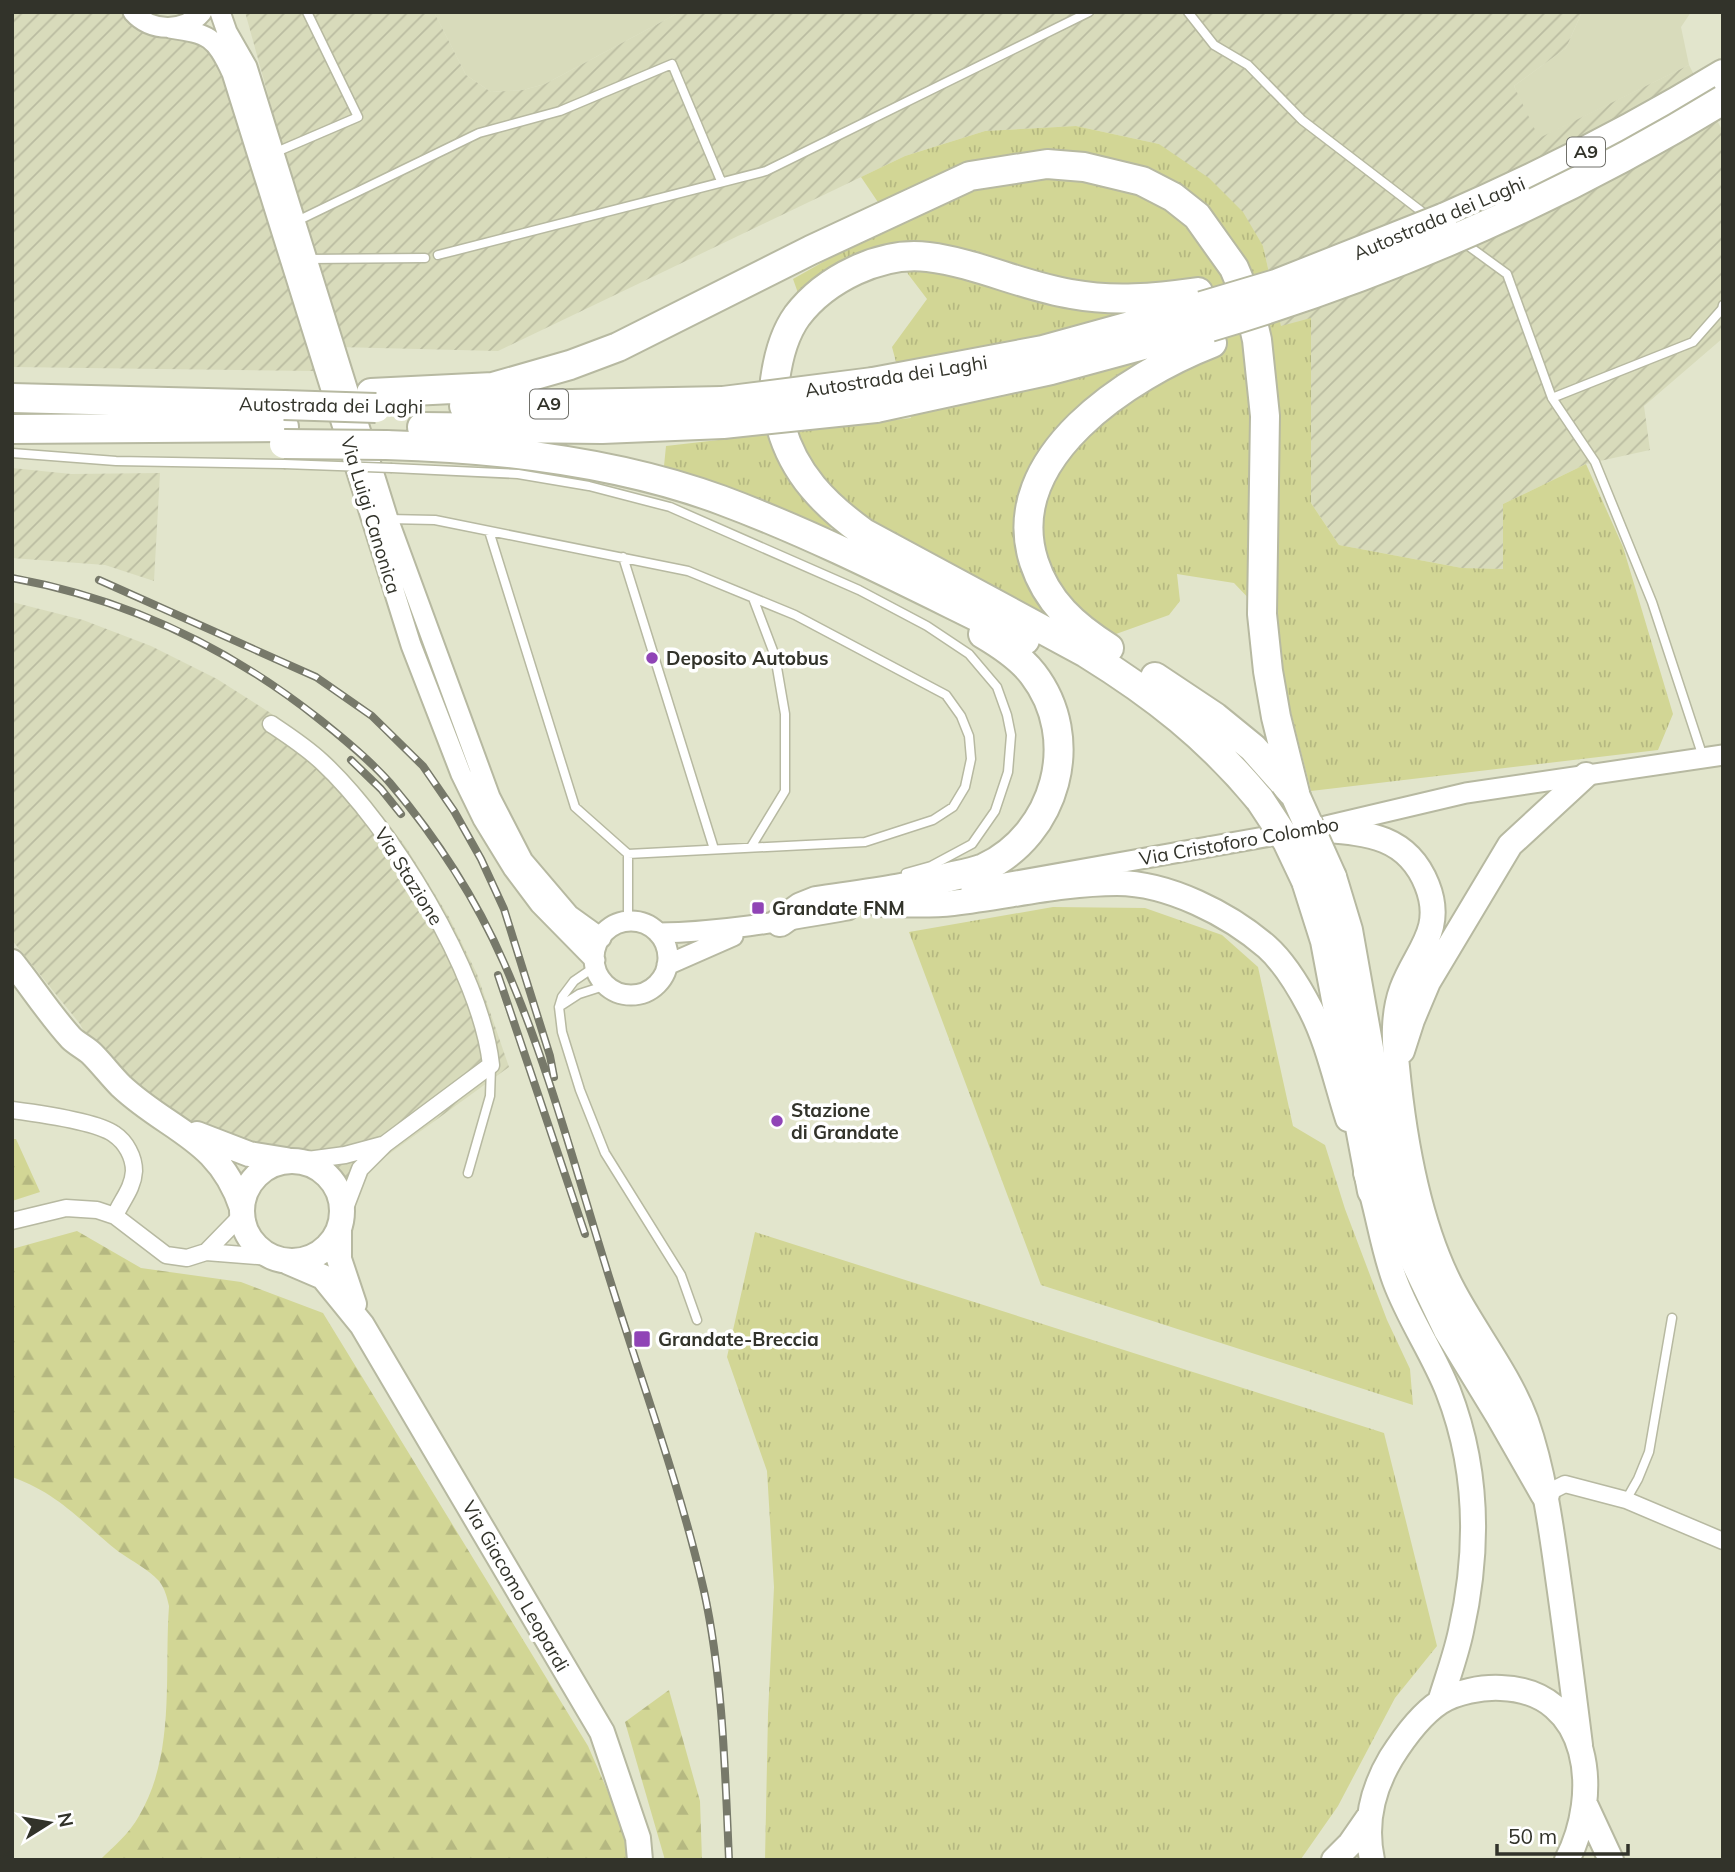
<svg xmlns="http://www.w3.org/2000/svg" width="1735" height="1872" font-family="Mulish,sans-serif">
  <style>
    .built { fill: #d8dbbb }
    .industrial { fill: url(#industrial-furrows) }
    .grass { fill: url(#grass-tufts) }
    .forest { fill: url(#forest-firs) }
    .lines { fill: none; stroke-linecap: round; stroke-linejoin: round }
    .service-casing { stroke: #b7b9a1; stroke-width: 11 }
    .minor-casing { stroke: #b7b9a1; stroke-width: 19 }
    .tertiary-casing { stroke: #b7b9a1; stroke-width: 23 }
    .primary-casing { stroke: #b7b9a1; stroke-width: 28 }
    .motorway-casing { stroke: #b7b9a1; stroke-width: 32 }
    .service { stroke: #fff; stroke-width: 8 }
    .minor { stroke: #fff; stroke-width: 16 }
    .tertiary { stroke: #fff; stroke-width: 19 }
    .primary { stroke: #fff; stroke-width: 24 }
    .motorway { stroke: #fff; stroke-width: 28 }
    .rail-casing { stroke: #77796a; stroke-width: 8 }
    .rail { stroke: #fff; stroke-width: 5; stroke-dasharray: 16; stroke-linecap: butt }
    .service-bridge-casing { stroke: #b7b9a1; stroke-width: 11; stroke-linecap: butt }
    .motorway-bridge-casing { stroke: #b7b9a1; stroke-width: 32; stroke-linecap: butt }
    .service-bridge { stroke: #fff; stroke-width: 8 }
    .motorway-bridge { stroke: #fff; stroke-width: 28 }
    .poi-dot { fill: #9044b6; stroke: #fff; stroke-width: 2.5 }
    .labels { text-anchor: middle; stroke-width: 7; stroke-linejoin: round; paint-order: stroke }
    .shield { fill: #fff; stroke: #70706a; stroke-width: 2 }
    .shield-label { font-size: 18px; font-weight: bold; fill: #32332a }
    .street-label { font-size: 19px; fill: #32332a; stroke: #fff }
    .poi-label { font-size: 19px; font-weight: bold; fill: #32332a; stroke: #fff; text-anchor: start }
  </style>
  <defs>
    <pattern id="industrial-furrows" width="10" height="10" patternUnits="userSpaceOnUse" patternTransform="scale(1.75)"><rect width="10" height="10" fill="#d8dbbb"/><path d="M-1 1l2-2M0 10L10 0M9 11l2-2" fill="none" stroke="#babca1"/></pattern>
    <pattern id="grass-tufts" width="24" height="20" patternUnits="userSpaceOnUse" patternTransform="scale(1.75)"><rect width="24" height="20" fill="#d2d695"/><path d="M3 7l-1-3M5 7V3M7 7l1-3M15 17l-1-3M17 17v-4M19 17l1-3" fill="none" stroke="#b5b881"/></pattern>
    <pattern id="forest-firs" width="22" height="20" patternUnits="userSpaceOnUse" patternTransform="scale(1.75)"><rect width="22" height="20" fill="#d2d695"/><path d="M5 1l3.5 6h-7zM16 11l3.5 6h-7z" fill="#b5b881"/></pattern>
  </defs>
  <rect width="100%" height="100%" fill="#e2e5cc"/>
  <!-- built -->
  <path class="built" d="M434,12H680L545,84L523,90L491,92L466,75Z
    M1582,12H1691L1681,27L1689,65L1538,139L1514,86L1566,48Z"/>
  <!-- industrial -->
  <path class="industrial" d="M12,12H126L199,39L215,54L224,76L314,371L12,367Z
    M245,12H434L466,75L491,92L523,90L545,84L680,12H1582L1566,48L1514,86L1539,138L1689,65L1723,132V338L1644,406L1650,450L1586,464L1503,504V569L1462,568L1339,545L1311,503V319L1281,327L1263,246L1159,144L1076,126L985,131L905,156L498,351L338,347Z
    M12,468L71,474L160,473L154,581L105,565L12,558Z
    M12,602L83,620L151,646L217,679L269,712L318,748L366,795L406,847L449,917L477,974L509,1067L385,1157L361,1178L344,1199L337,1182L324,1168L298,1157L175,1121L94,1051L80,1024L12,940Z"/>
  <!-- grass -->
  <path class="grass" d="M1076,126L1159,144L1209,178L1243,212L1263,246L1281,326L1311,318V503L1339,545L1462,568L1503,569V504L1586,464L1623,547L1673,714L1658,750L1311,791L1287,697L1276,627L1234,583L1177,574L1180,601L1169,615L1116,634L1051,623L857,521L825,529L664,466L666,446L911,418L892,347L927,299L908,274L901,247L855,257L798,293L793,279L892,223L861,177L905,156L985,131Z
    M1053,907L1145,908L1222,935L1258,967L1293,1126L1325,1145L1345,1209L1387,1320L1410,1369L1413,1405L1041,1285L909,932Z
    M755,1232L1384,1433L1437,1646L1395,1698L1338,1806L1301,1859L765,1860L768,1714L774,1587L767,1471L727,1357Z"/>
  <!-- forest -->
  <path class="forest" d="M12,1139H16L40,1192L12,1201Z
    M77,1231L141,1268L241,1282L323,1313L588,1746L625,1831L628,1860H100C114,1846 129,1834 139,1816C176,1753 164,1676 169,1606C167,1597 165,1589 159,1581C148,1569 132,1561 119,1552C82,1523 60,1494 12,1477V1249Z
    M669,1690L700,1801L702,1860H665L625,1722Z"/>
  <g class="lines">
    <!-- service casing -->
    <g class="service-casing">
      <path id="service" d="M1188,12L1214,45L1248,65L1302,120L1430,218
        M274,153L358,117L307,12
        M295,222L479,133L560,111L672,64L721,181
        M1463,242L1507,274L1552,398
        M438,255L766,171L1089,12
        M307,259L425,258
        M12,453L116,461L284,464
        M392,468L518,474L589,486L670,507L859,590L927,626L969,654L997,687L1007,715L1011,735L1008,772L995,811L972,844L931,866L906,873
        M388,519L435,520L688,571L795,615L946,695L961,716L969,736L971,759L965,787L953,807L933,820L865,842L628,854V921
        M489,531L575,807L628,854
        M623,557L714,849
        M1703,757L1652,602L1595,462L1552,398L1693,342L1722,309L1723,305
        M751,847L785,791V714L775,656L753,598
        M596,966L574,981L562,997L559,1007L562,1032L580,1090L605,1153L681,1275L697,1320
        M559,1007L579,994L607,985
        M468,1173L490,1096L491,1067
        M1626,1500L1638,1479L1649,1452L1672,1318"/>
    </g>
    <!-- minor casing -->
    <g class="minor-casing">
      <path id="minor" d="M271,724C289,736 306,747 322,762C390,825 481,972 491,1065L385,1144L360,1169L342,1216
        M12,1110C35,1113 96,1121 114,1134C126,1142 134,1157 134,1171C133,1189 121,1201 115,1216
        M300,1161L345,1155L382,1145
        M12,1221L66,1208L97,1210L115,1216L166,1255L187,1258L206,1252L270,1257
        M206,1252L241,1216
        M1545,1494L1565,1484L1626,1500L1723,1541"/>
    </g>
    <!-- tertiary casing -->
    <g class="tertiary-casing">
      <path id="tertiary" d="M133,12C151,32 184,33 202,12
        M220,12L227,32L247,67L388,519L490,797L523,861L569,915L601,938
        M170,28C209,34 215,36 232,73L411,645L461,774L483,819L513,868L540,904L595,960
        M1326,826L1466,793L1723,755
        M971,889L1293,832
        M594 958a37 37 0 1 1 74 0a37 37 0 1 1-74 0Z
        M658,933C723,932 784,921 848,910
        M667,965L733,936"/>
    </g>
    <!-- primary casing -->
    <g class="primary-casing">
      <path id="primary" d="M1312,829C1361,833 1406,832 1427,885C1445,930 1416,951 1402,989C1393,1014 1394,1040 1397,1067C1404,1140 1419,1227 1454,1292C1477,1335 1509,1375 1526,1421C1543,1469 1551,1526 1558,1577C1566,1633 1573,1689 1580,1745
        M878,904C903,904 928,906 953,903C1007,897 1062,883 1117,883C1168,883 1229,914 1267,947C1285,963 1299,987 1310,1008C1328,1042 1336,1082 1348,1119
        M12,962C32,987 50,1015 71,1038C77,1044 86,1048 92,1054C102,1064 111,1076 121,1086C169,1131 219,1138 242,1208
        M1402,1051L1412,1020L1428,982L1510,845L1586,775
        M197,1134L249,1154L286,1160
        M242 1211a50 50 0 1 1 100 0a50 50 0 1 1-100 0Z
        M1366,1173C1378,1209 1382,1246 1395,1281C1409,1319 1433,1353 1448,1391C1478,1468 1479,1551 1461,1631C1456,1655 1447,1679 1440,1702
        M339,1230V1259L354,1304
        M288,1262L323,1277L362,1325L602,1732L638,1838L640,1860
        M1585,1804L1611,1860
        M1334,1860L1350,1844L1368,1818
        M1372,1860C1364,1823 1372,1790 1391,1758C1403,1739 1420,1715 1440,1702C1456,1692 1482,1687 1501,1688C1592,1691 1601,1795 1567,1860"/>
    </g>
    <!-- motorway casing -->
    <g class="motorway-casing">
      <path id="motorway" d="M1443,218C1540,176 1633,129 1723,74
        M1198,292C1155,298 1114,302 1071,294C1022,286 977,263 928,257C881,251 825,279 797,316C784,334 778,358 775,380C773,396 776,412 781,427C794,474 825,505 864,533L1086,653C1154,695 1209,738 1260,800
        M873,382L1043,350L1199,307
        M371,393L493,387L570,365L618,347L811,250L970,176L1047,164L1084,167L1142,181L1173,197L1197,216L1234,268L1248,301L1257,340L1265,416L1262,614L1268,671L1276,717L1296,797
        M12,398L284,405
        M464,406L723,401
        M876,408L1051,370L1210,327
        M422,427L602,429L723,424
        M12,429L284,427
        M386,445C498,448 615,461 721,500C826,539 925,592 1025,640
        M1109,648C1074,626 1047,602 1034,562C1000,457 1130,375 1212,343
        M1155,677L1215,717L1253,748L1292,792
        M1332,877L1348,930L1393,1184L1403,1227L1415,1261L1448,1330L1501,1417L1545,1494
        M1306,881L1325,941L1372,1191
        M780,922L801,907L816,901C862,894 908,889 953,876C963,874 974,872 984,868C1056,834 1083,739 1033,674C1021,658 1000,644 983,634"/>
    </g>
    <!-- service -->
    <use href="#service" class="service"/>
    <!-- minor -->
    <use href="#minor" class="minor"/>
    <!-- tertiary -->
    <use href="#tertiary" class="tertiary"/>
    <!-- primary -->
    <use href="#primary" class="primary"/>
    <!-- motorway -->
    <use href="#motorway" class="motorway"/>
    <!-- rail casing -->
    <g class="rail-casing">
      <path id="rail" d="M12,578C127,599 228,647 319,719C343,738 369,759 390,783C435,836 476,899 504,963C548,1063 577,1175 610,1280C642,1383 680,1486 704,1591C723,1679 725,1771 729,1860
        M99,580L316,677L372,716L423,766L454,811L481,859L504,909L550,1056L554,1077
        M351,760L381,789L401,814
        M498,975L585,1234"/>
    </g>
    <!-- rail -->
    <use href="#rail" class="rail"/>
    <!-- service-bridge casing -->
    <g class="service-bridge-casing">
      <path id="service-bridge" d="M284,464L392,468"/>
    </g>
    <!-- motorway-bridge casing -->
    <g class="motorway-bridge-casing">
      <path id="motorway-bridge" d="M1202,306L1276,284L1443,218
        M1210,327C1389,274 1563,198 1723,100
        M723,401L873,382
        M284,405L376,408
        M723,424L876,408
        M284,444L386,445
        M1296,797L1332,877
        M1260,800L1287,841L1306,881"/>
    </g>
    <!-- service-bridge -->
    <use href="#service-bridge" class="service-bridge"/>
    <!-- motorway-bridge -->
    <use href="#motorway-bridge" class="motorway-bridge"/>
  </g>
  <!-- markers -->
  <g class="poi-dot">
    <circle cx="652" cy="658" r="7"/>
    <rect x="751" y="901" width="14" height="14" rx="3.5"/>
    <circle cx="777" cy="1121" r="7"/>
    <rect x="633" y="1330" width="18" height="18" rx="3.5"/>
  </g>
  <g class="labels">
    <!-- shield labels -->
    <g class="shield">
      <rect x="1567" y="137.5" width="38" height="29" rx="5"/>
      <rect x="530" y="389.5" width="38" height="29" rx="5"/>
    </g>
    <g class="shield-label">
      <text x="1586" y="158">A9</text>
      <text x="549" y="410">A9</text>
    </g>
    <!-- street labels -->
    <g class="street-label">
      <text transform="translate(1439 218) rotate(-23)" y="7">Autostrada dei Laghi</text>
      <text transform="translate(896 376) rotate(-9)" y="7">Autostrada dei Laghi</text>
      <text transform="translate(331 405) rotate(1)" y="7">Autostrada dei Laghi</text>
      <text transform="translate(371 515) rotate(73)" y="7">Via Luigi Canonica</text>
      <text transform="translate(1239 841) rotate(-10)" y="7">Via Cristoforo Colombo</text>
      <text transform="translate(409 876) rotate(58)" y="7">Via Stazione</text>
      <text transform="translate(516 1586) rotate(60)" y="7">Via Giacomo Leopardi</text>
    </g>
    <!-- poi labels -->
    <g class="poi-label">
      <text x="666" y="665">Deposito Autobus</text>
      <text x="772" y="915">Grandate FNM</text>
      <text x="791" y="1117">Stazione<tspan x="791" dy="22">di Grandate</tspan></text>
      <text x="658" y="1346">Grandate-Breccia</text>
    </g>
  </g>
  <!-- border -->
  <rect width="1735" height="1872" fill="none" stroke="#32332a" stroke-width="28"/>
  <!-- north arrow -->
  <g transform="translate(49 1823) rotate(79)" stroke="#ffffff" stroke-width="5" paint-order="stroke">
  <path d="M0-5L12 26L0 18L-12 26Z" fill="#32332a"/>
  <text y="-10" font-size="19" font-weight="bold" text-anchor="middle" fill="#32332a">N</text>
  </g>
  <!-- scale -->
  <path d="M1497 1844v10h131v-10" fill="none" stroke="#32332a" stroke-width="3.5"/>
  <text x="1508" y="1844" font-size="21" fill="#32332a" stroke="#ffffff" stroke-width="5" paint-order="stroke">50 m</text>
</svg>
